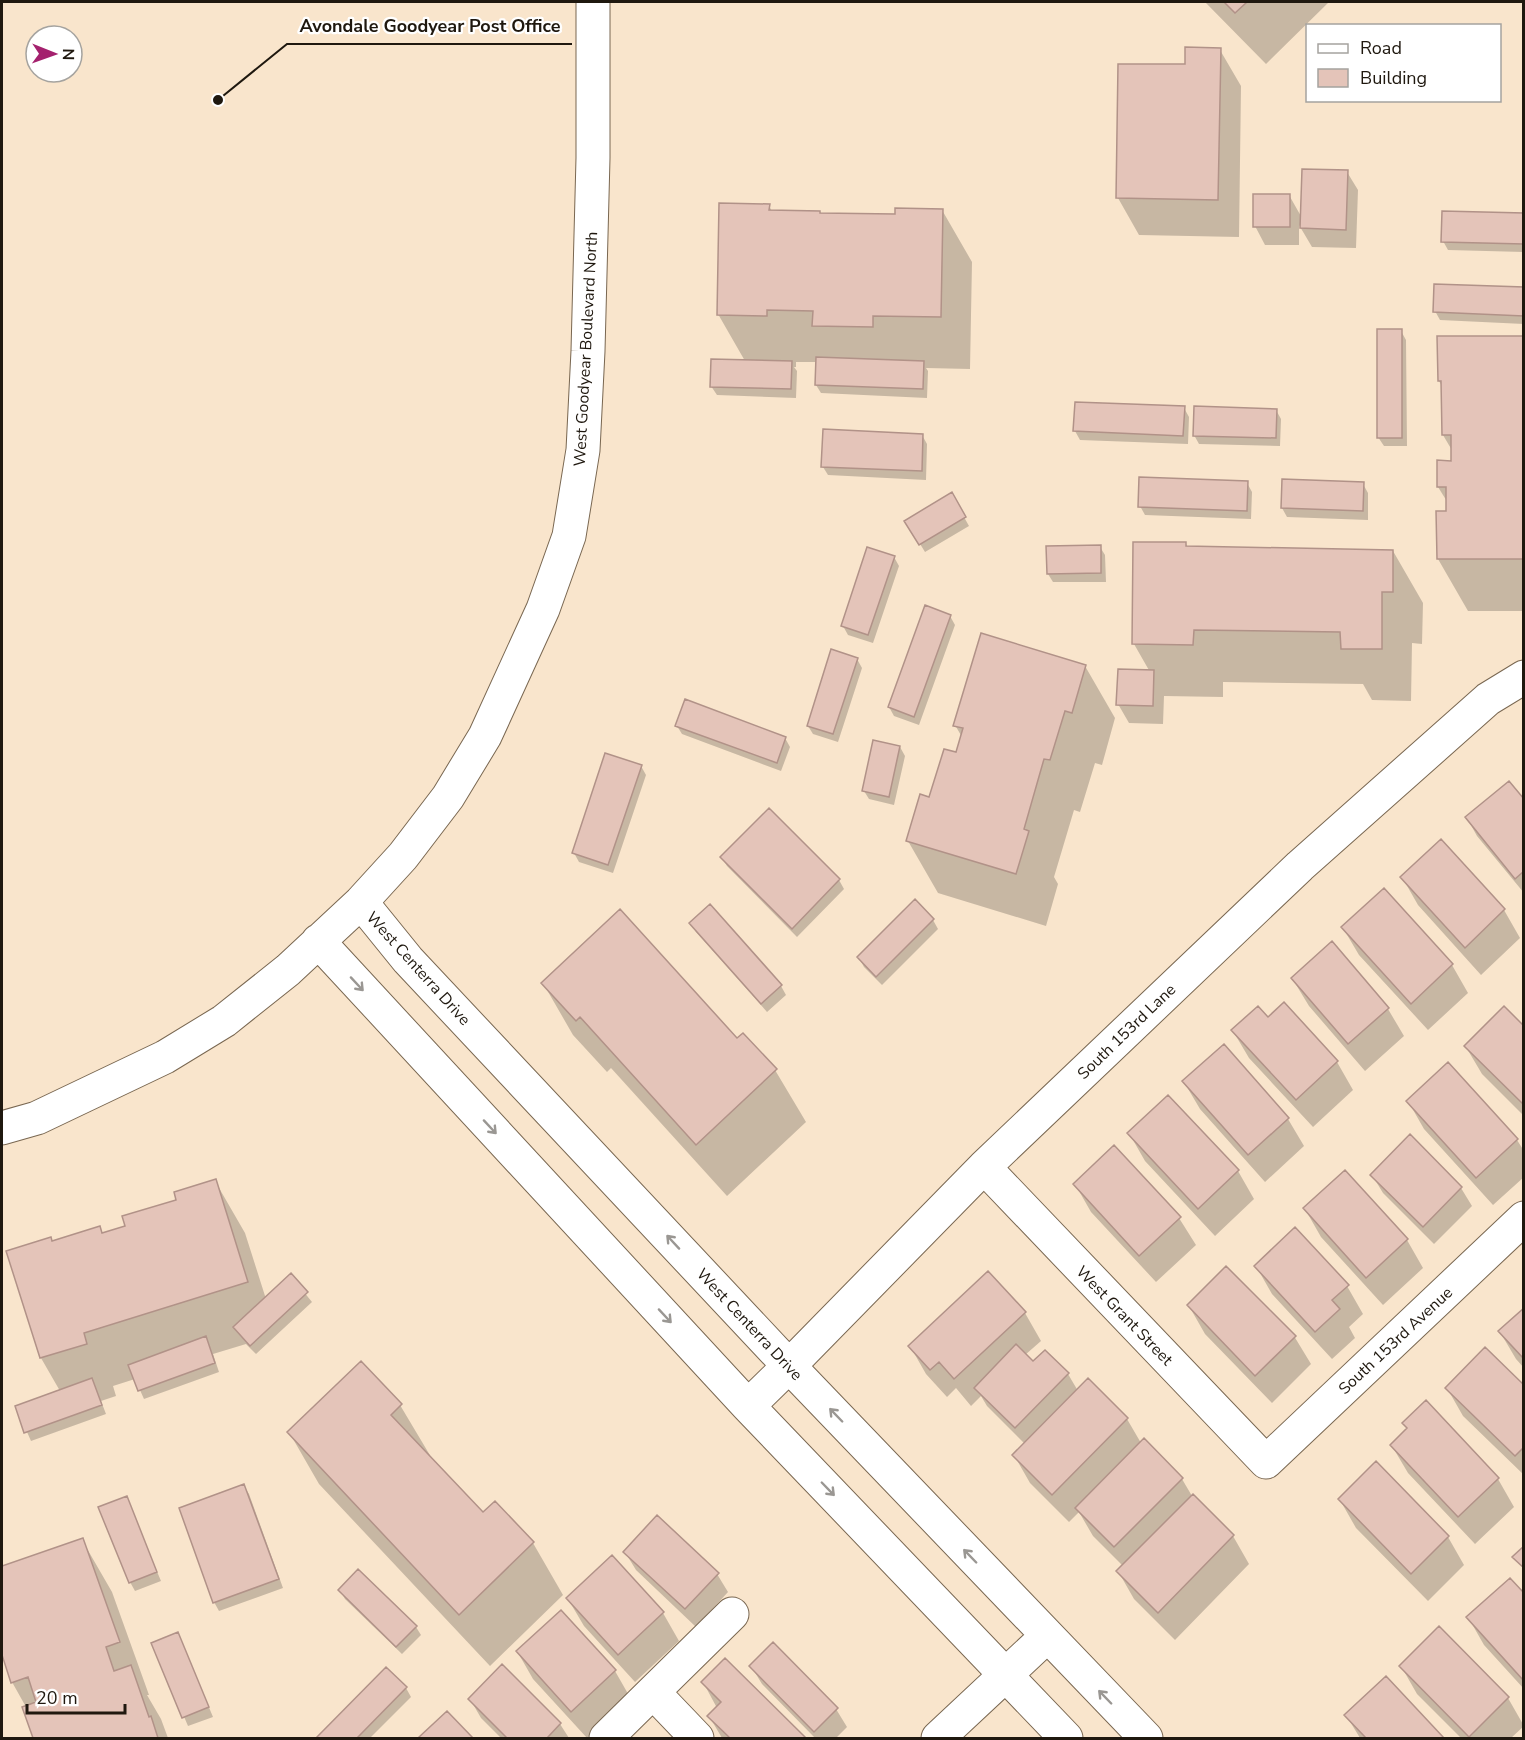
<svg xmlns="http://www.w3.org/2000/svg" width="1525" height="1740" font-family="'Nunito Sans',sans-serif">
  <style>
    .shadow { fill: #0003 }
    .building { fill: #e4c4b9; stroke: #b19288; stroke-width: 1.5 }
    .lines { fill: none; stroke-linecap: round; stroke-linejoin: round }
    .minor-casing { stroke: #796751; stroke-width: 35 }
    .minor { stroke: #fff; stroke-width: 33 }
    .oneway { stroke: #9a9793 }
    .labels { text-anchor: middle; stroke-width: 4.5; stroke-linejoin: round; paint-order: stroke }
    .street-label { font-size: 16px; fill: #1f180f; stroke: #fff }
    .leader { fill: none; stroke: #1f180f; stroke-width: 2 }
    .callout-dot { fill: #1f180f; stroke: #fff; stroke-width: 2 }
    .callout-label { font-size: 18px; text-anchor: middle; font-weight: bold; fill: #1f180f; stroke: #fff; stroke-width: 4.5; stroke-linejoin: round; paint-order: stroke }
  </style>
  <rect width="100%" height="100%" fill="#f9e5cc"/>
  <!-- shadow -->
  <path class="shadow" d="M1205,2H1329L1266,64Z
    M1220,50L1241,86L1239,237L1139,235L1118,198L1120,65L1186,66Z
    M1347,172L1358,190L1356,248L1312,247L1299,225V245H1265L1255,226L1289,195L1302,218Z
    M769,206L772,211L820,212L821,214L896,216L942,210L972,262L970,369L926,368L928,371L927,398L821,393L816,385L817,362H796V367H794L797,371L796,398L717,395L711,386L745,361L718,314Z
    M1524,215V252L1448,250L1443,241Z
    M1524,289V324L1440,320L1435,311Z
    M1401,331L1406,340L1407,446H1384L1378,437Z
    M1524,338V611H1468L1438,559V512L1448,513V503L1438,487L1453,462V452L1443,435V388L1439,381Z
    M1184,408L1189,417L1188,444L1080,440L1075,431Z
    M1276,410L1281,419L1280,446L1199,444L1194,435Z
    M922,435L927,444L926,480L828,475L823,467Z
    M1247,483L1252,492L1251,519L1145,515L1140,506Z
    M1363,484L1368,493V520L1287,517L1282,508Z
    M951,494L969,526L925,552L906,521Z
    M1186,544L1188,548L1393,551L1423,603L1422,644L1412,643L1411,701L1372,700L1363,684L1223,682V697L1164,696L1163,724L1129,723L1118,704L1150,672L1134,644Z
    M1100,547L1105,555L1106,582H1053L1048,574Z
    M894,557L899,566L873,643L848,635L843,626Z
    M950,616L955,625L919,725L894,716L889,707Z
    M857,659L862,668L838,742L813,734L808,726Z
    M1085,666L1115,718L1102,765L1095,763L1080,812L1074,810L1054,877L1058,884L1046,926L938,893L908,841L957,754L962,737L955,725Z
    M677,726L785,738L790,747L781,771L682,734Z
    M900,747L905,756L894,805L869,799L864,791Z
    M641,766L646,775L613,873L579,862L574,853Z
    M1524,801V893L1477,836L1467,818Z
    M769,810L839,880L844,889L797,937L727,866L722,858Z
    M1441,841L1504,910L1520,938L1481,975L1418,905L1402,877Z
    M710,907L781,986L786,995L767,1012L696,932L691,923Z
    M933,920L938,929L882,985L864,967L859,958Z
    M1343,928L1452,965L1468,993L1428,1030L1359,955Z
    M1292,978L1388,1009L1404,1036L1365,1071L1309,1006Z
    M543,983L737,1040L775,1070L806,1122L727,1196L611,1068L607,1072L573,1035Z
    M1268,1019L1337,1062L1353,1090L1313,1127L1249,1058L1233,1031Z
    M1524,1029V1116L1482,1074L1466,1047Z
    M1184,1082L1288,1119L1304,1146L1265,1182L1200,1109Z
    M1168,1097L1238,1171L1254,1199L1215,1236L1145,1161L1129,1133Z
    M1408,1101L1517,1140L1524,1151V1177L1493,1205L1424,1129Z
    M1372,1175L1461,1188L1472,1206L1434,1244L1383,1193Z
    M215,1181L245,1233L266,1299L291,1276L312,1302L256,1354L246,1344L213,1354L219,1372L144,1399L135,1379L113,1386L116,1396L101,1401L106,1414L31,1441L16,1407L60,1391L41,1358L52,1242L99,1227L103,1234L127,1227Z
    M1075,1184L1179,1218L1196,1245L1156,1282L1091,1212Z
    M1305,1209L1407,1240L1423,1268L1383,1305L1321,1237Z
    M1256,1266L1347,1286L1363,1314L1349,1327L1355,1338L1332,1359L1272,1294Z
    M988,1273L1025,1313L1041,1341L1025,1355L1033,1364L1045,1352L1068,1374L1078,1391L1127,1419L1141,1443L1182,1479L1192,1496L1233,1536L1249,1564L1175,1640L1134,1599L1118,1571L1123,1566L1093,1536L1079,1512L1069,1522L1030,1483L1014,1455L1025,1444L987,1406L981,1396L971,1406L956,1388L947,1397L926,1374L910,1346Z
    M1189,1306L1294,1336L1311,1364L1272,1403L1205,1334Z
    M1524,1310V1368L1516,1359L1500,1332Z
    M1524,1387V1475L1463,1416L1447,1388Z
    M1426,1402L1498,1479L1514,1507L1475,1544L1408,1473L1392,1446L1408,1430L1403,1423Z
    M400,1405L431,1457L483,1514L495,1503L533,1543L563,1595L490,1666L319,1484L289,1432Z
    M1376,1464L1448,1537L1464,1565L1428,1601L1356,1528L1340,1500Z
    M243,1485L249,1494L283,1588L219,1611L214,1602Z
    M126,1498L161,1581L135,1591L130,1582Z
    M82,1540L112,1592L149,1695H147L161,1719L168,1738H35L24,1708L26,1707L12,1682L2,1652V1568Z
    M625,1552L717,1574L728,1592L696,1627L636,1570Z
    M612,1558L663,1613L679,1641L635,1682L584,1626L568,1599Z
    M340,1590L416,1627L421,1635L402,1654L345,1599Z
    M1524,1596V1689L1484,1645L1468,1617Z
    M182,1643L213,1717L188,1726L153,1644Z
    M517,1651L615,1671L631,1699L587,1738L533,1679Z
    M725,1660L804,1738H722L709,1716L717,1708L703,1682Z
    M751,1666L836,1709L847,1727L836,1738H815L762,1684Z
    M1401,1666L1508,1698L1524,1726L1511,1738H1461L1417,1694Z
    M502,1667L560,1724L569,1738H501L481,1718L470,1699Z
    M386,1669L406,1688L411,1697L370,1738H318Z
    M1386,1678L1442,1738H1360L1346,1715Z
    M447,1713L471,1738H421Z"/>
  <!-- building -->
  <path class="building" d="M1224,2H1247L1235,13Z
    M1185,47L1221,48L1218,200L1116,198L1118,64H1185Z
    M1302,169L1348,170L1346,230L1300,228Z
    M1253,194H1290V227H1253Z
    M719,203L770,204L769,210L820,211V213L895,214V208L943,209L941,317L873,316V327L812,326L813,311L767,310V316L717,315Z
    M1442,211L1524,213V244L1441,242Z
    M1434,284L1524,287V316L1433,312Z
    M1377,329H1402V438H1377Z
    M1437,336H1524V559H1437L1436,511H1446V487H1437V460L1451,461V435H1442L1441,381H1438Z
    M816,357L924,361L923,389L815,385Z
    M711,359L792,361L791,389L710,387Z
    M1075,402L1185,406L1183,436L1073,431Z
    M1194,406L1277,409L1276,438L1193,436Z
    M823,429L923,434L922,471L821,467Z
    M1139,477L1248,481L1247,511L1138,507Z
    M1282,479L1364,482L1363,511L1281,508Z
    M952,492L966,517L919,545L904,521Z
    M1133,542H1186V546L1393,550V592H1382V649H1341L1340,632L1194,630L1193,645L1132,644Z
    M1101,545V573L1047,574L1046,546Z
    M867,547L895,556L868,635L841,626Z
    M925,605L951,615L914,717L888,707Z
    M981,633L1086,665L1072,713L1065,711L1050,760L1044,759L1024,829L1029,831L1016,874L906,841L920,794L929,797L944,749L956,752L963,728L953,726Z
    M831,649L858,658L833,734L807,726Z
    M1118,669L1154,670L1153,706L1116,705Z
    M685,699L786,737L777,763L675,726Z
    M873,740L900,746L889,797L862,791Z
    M605,753L642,765L608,865L572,853Z
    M1509,781L1524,799V871L1515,879L1465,817Z
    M769,808L840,879L792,929L720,857Z
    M1441,839L1505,909L1465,948L1400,877Z
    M1384,888L1453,964L1411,1004L1341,927Z
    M915,899L934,919L876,977L857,957Z
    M710,904L782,985L761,1004L689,923Z
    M620,909L737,1038L743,1033L777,1069L696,1145L580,1017L576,1021L541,983Z
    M1332,941L1389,1008L1348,1044L1291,978Z
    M1284,1002L1338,1061L1296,1100L1231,1030L1258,1006L1268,1017Z
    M1504,1006L1524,1026V1105L1464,1046Z
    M1224,1044L1289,1118L1248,1155L1182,1081Z
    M1448,1062L1518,1139L1476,1178L1406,1101Z
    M1168,1095L1239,1170L1198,1209L1127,1133Z
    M1410,1134L1462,1187L1423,1227L1370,1175Z
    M1114,1145L1181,1217L1139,1256L1073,1184Z
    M1345,1170L1408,1239L1366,1278L1303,1208Z
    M216,1179L248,1282L84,1333L87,1344L40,1358L6,1251L51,1237L52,1241L100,1226L102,1233L125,1226L122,1216L176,1200L174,1192Z
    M1295,1227L1349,1285L1332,1300L1340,1309L1315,1332L1254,1266Z
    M1226,1266L1296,1336L1255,1376L1187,1305Z
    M988,1271L1026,1312L954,1379L939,1362L930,1370L908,1346Z
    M291,1273L308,1292L250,1346L233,1327Z
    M1524,1308V1359L1498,1331Z
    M206,1336L215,1363L138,1391L128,1365Z
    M1016,1344L1033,1361L1045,1350L1069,1373L1015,1428L974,1388Z
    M1485,1347L1524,1385V1447L1515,1456L1445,1388Z
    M361,1361L402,1404L391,1415L483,1512L495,1501L534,1542L459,1615L287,1432Z
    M92,1378L102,1405L24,1433L15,1406Z
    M1088,1378L1128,1418L1052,1495L1012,1455Z
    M1426,1400L1499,1478L1458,1517L1390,1445L1407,1428L1402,1423Z
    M1144,1438L1183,1478L1114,1547L1075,1508Z
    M1376,1461L1449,1536L1411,1574L1338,1499Z
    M244,1484L279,1579L213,1603L179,1508Z
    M1193,1494L1234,1535L1158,1613L1116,1571Z
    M127,1496L157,1572L129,1583L98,1507Z
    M657,1515L719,1573L685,1609L623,1552Z
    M83,1538L120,1642L106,1647L114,1671L131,1665L149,1717L151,1716L158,1738H33L22,1707L36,1702L28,1677L11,1683L2,1655V1566Z
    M1524,1546V1568L1512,1557Z
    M612,1555L664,1612L618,1655L566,1598Z
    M358,1569L417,1626L396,1647L338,1590Z
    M1510,1578L1524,1593V1681L1466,1617Z
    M561,1610L616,1670L571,1712L516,1651Z
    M1439,1626L1509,1697L1469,1737L1399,1666Z
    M178,1632L209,1707L182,1718L151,1643Z
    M773,1642L838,1708L814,1732L749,1666Z
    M725,1658L806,1738H730L707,1716L721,1702L701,1682Z
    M502,1664L561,1723L547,1738H507L468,1699Z
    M386,1667L407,1687L357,1738H316Z
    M1386,1676L1444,1738H1366L1344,1715Z
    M447,1711L473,1738H418Z"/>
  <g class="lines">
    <!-- minor casing -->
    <g class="minor-casing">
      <path id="minor" d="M361,902L408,960L789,1366L1146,1738
        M318,941L748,1406L1066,1738
        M2,1128L37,1118L165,1057L224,1021L288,970L361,902L403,856L448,797L485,736L543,609L569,536L583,450L588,351L593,158V2
        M984,1167L1266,1462L1524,1218
        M748,1406L789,1366L984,1167L1300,866L1488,699L1524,677
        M653,1692L697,1738
        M606,1738L732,1614
        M938,1738L1046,1637"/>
    </g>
    <!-- minor -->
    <use href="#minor" class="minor"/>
  </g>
  <!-- one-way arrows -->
  <defs><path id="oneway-shaft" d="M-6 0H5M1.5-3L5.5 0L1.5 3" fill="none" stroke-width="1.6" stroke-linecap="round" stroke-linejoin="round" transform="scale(1.5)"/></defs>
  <g class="oneway">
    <use href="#oneway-shaft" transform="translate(357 984) rotate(47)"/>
    <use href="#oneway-shaft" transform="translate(490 1127) rotate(47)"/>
    <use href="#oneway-shaft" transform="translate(673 1242) rotate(-133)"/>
    <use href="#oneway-shaft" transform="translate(665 1316) rotate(47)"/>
    <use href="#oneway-shaft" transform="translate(836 1415) rotate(-134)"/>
    <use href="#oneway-shaft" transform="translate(828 1489) rotate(46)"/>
    <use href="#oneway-shaft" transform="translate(970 1556) rotate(-134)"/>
    <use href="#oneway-shaft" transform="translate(1105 1697) rotate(-134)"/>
  </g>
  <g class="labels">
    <!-- street labels -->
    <g class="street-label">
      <text transform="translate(585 349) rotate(-87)" y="6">West Goodyear Boulevard North</text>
      <text transform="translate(419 968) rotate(48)" y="6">West Centerra Drive</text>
      <text transform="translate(1126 1031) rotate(-44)" y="6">South 153rd Lane</text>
      <text transform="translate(1125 1315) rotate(46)" y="6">West Grant Street</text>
      <text transform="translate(750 1324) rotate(47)" y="6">West Centerra Drive</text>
      <text transform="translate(1395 1340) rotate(-43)" y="6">South 153rd Avenue</text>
    </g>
  </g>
  <!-- callouts -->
  <path class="leader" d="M218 100L287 44H572"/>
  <circle class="callout-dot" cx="218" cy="100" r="6"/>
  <g class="callout-label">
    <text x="430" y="32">Avondale Goodyear Post Office</text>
  </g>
  <!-- border -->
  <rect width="1525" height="1740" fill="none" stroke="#1f180f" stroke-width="6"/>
  <!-- legend -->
  <rect x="1306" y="24" width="195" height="78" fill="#ffffff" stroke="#a5a39f" stroke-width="1.5"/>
  <rect x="1318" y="44" width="30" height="9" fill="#ffffff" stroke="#a5a39f" stroke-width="1.5"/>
  <text x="1360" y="54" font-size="18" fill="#1f180f">Road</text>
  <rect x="1318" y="69" width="30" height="18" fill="#e4c4b9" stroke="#a5a39f" stroke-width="1.5"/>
  <text x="1360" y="84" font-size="18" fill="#1f180f">Building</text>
  <!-- north arrow -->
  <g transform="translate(54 54) rotate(91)"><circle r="28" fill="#ffffff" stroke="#a5a39f" stroke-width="1.5"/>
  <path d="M0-4.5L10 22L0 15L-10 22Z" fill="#a4216e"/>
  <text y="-9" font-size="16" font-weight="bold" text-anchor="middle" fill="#1f180f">N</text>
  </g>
  <!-- scale -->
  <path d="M27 1704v9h98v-9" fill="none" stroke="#1f180f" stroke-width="3"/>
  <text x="36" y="1704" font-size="18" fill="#1f180f" stroke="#ffffff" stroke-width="4.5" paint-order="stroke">20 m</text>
</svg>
